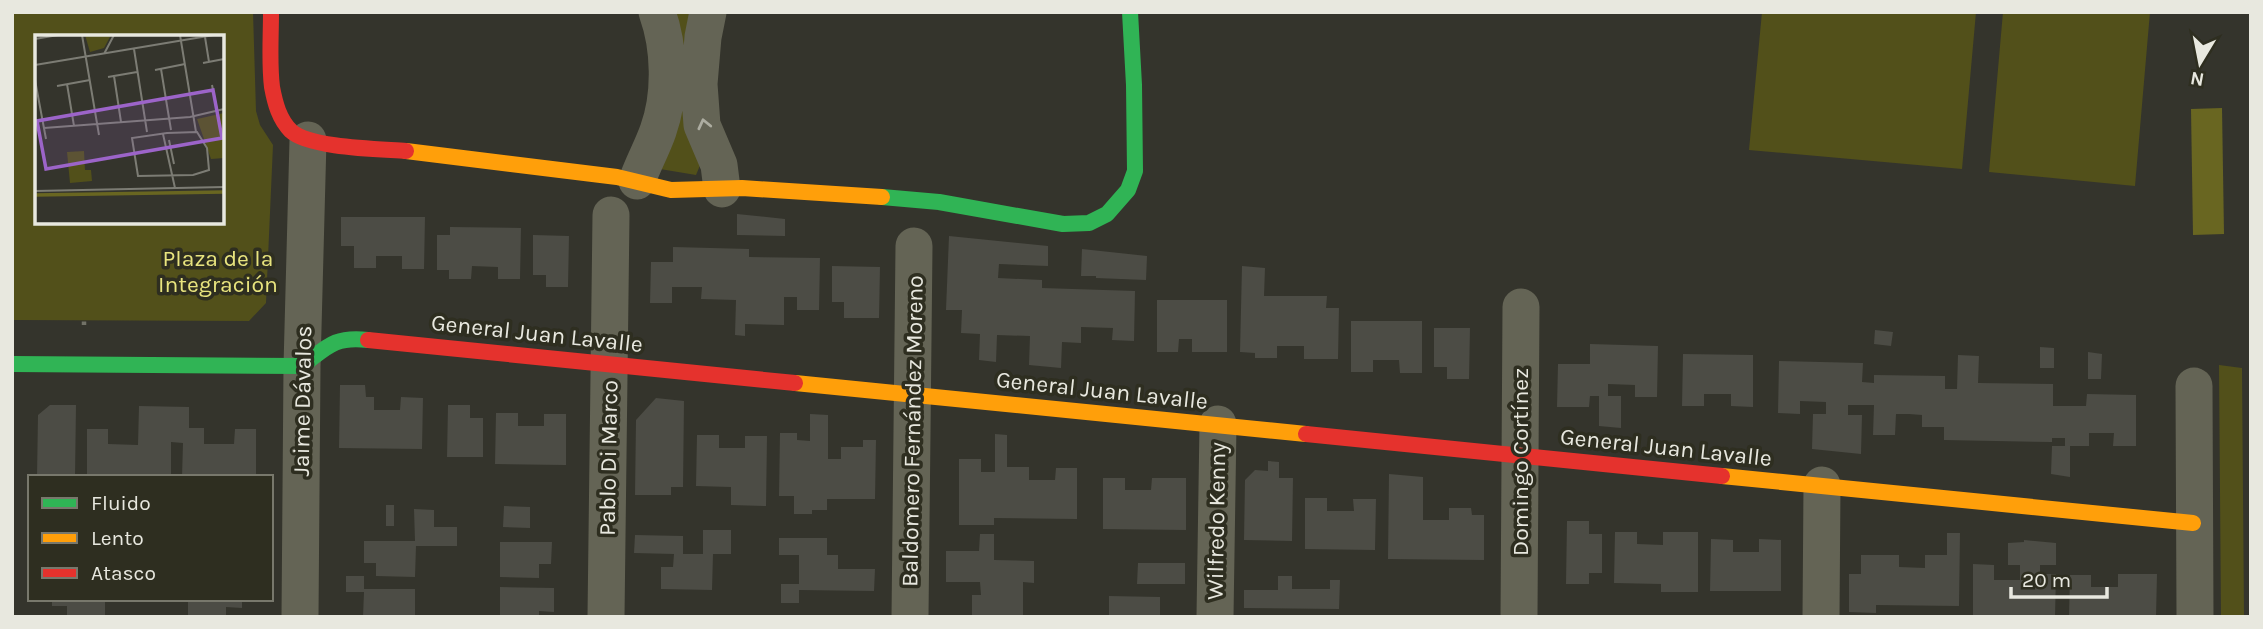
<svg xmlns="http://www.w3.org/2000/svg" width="2263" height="629" font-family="Karla,sans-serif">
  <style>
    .green { fill: #52501a; fill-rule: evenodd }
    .water { fill: #696621 }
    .building { fill: #4c4c45 }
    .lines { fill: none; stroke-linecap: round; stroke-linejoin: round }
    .path { stroke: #727267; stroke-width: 4.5; stroke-dasharray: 3.5 5; stroke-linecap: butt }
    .street { stroke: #646455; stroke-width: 37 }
    .fast { stroke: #30b455; stroke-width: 16 }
    .slow { stroke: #ff9f0a; stroke-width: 16 }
    .jam { stroke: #e5322d; stroke-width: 16 }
    .oneway { stroke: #adada1 }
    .labels { text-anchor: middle; stroke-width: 7; stroke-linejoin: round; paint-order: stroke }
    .park-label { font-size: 23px; fill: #e8e47e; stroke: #2e2e20 }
    .street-label { font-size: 23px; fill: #e8e8df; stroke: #2e2e20 }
    .inset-river { fill: none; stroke: #696621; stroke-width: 3.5 }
    .inset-road { fill: none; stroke: #7c7c74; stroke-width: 2 }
    .view { fill: #9c64c9; fill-opacity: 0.15; stroke: #9c64c9; stroke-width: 3.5 }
    .inset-edge { fill: none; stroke: #e8e8df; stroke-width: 3.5 }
  </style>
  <rect width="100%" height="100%" fill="#34342c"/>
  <!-- green -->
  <path class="green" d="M12,12H253L256,111L260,125L273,145L266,303L249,321L12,320ZM37,37H222V222H37Z
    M670,12H696L701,163L696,175L660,169Z
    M1762,12H1976L1962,169L1749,150Z
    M2003,12H2150L2135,186L1989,172Z
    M2219,365L2242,368L2244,617H2221Z"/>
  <!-- water -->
  <path class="water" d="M2222,108L2224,234L2193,235L2191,109Z"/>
  <!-- building -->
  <path class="building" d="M737,214L785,219V236L737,235Z
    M341,217H425L424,269H402V256H376V268H354V246H341Z
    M450,227L521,228L520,279H498V267L472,266L471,279H449V270H437V235H450Z
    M533,235L569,236L568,287H546V275H533Z
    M949,236L1048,246V266L999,264L998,278L1042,280V288L1135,291L1134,341L1112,340L1113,328L1081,327V343L1062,342L1061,368L1029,365L1030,336L997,335L996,362L979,360L980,334L961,333L962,310H946Z
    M673,247L749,249V257L820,258L819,310H797V297H784V325L745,324V336L735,335L736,300L701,299L702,287H672V303H650L651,262H673Z
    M1082,249L1147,256L1146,280L1096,278V276H1081Z
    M832,266L880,267L879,318H844V302H832Z
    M1242,266L1265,268L1264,296H1327L1326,308H1339L1338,359H1304V346H1277V358H1255V353L1240,352Z
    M1157,300H1227V352H1192V339H1179L1178,352H1157Z
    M1351,321H1422V373H1400L1399,360H1373V372H1351Z
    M1434,328H1470L1469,379H1447V367H1434Z
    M1875,330L1893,332L1891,346L1874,344Z
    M1590,344L1658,346L1657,397H1635V385L1608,384V396H1621V428L1599,426V396H1590L1589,407H1557L1558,364H1590Z
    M2040,347L2054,348V368H2040Z
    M2088,352L2102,354L2101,379H2088Z
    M1683,354L1753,355V407L1731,406V394H1704V406H1682Z
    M1958,355L1979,356L1978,383L2053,384V406H2086L2087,394L2136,395V446H2113L2114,433H2089V446H2070V477L2051,474L2052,446H2065V438H2052V442L1944,440V427H1922V415L1909,414H1896L1895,435H1873L1874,405H1848V415H1862L1861,454L1812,449L1813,414H1826V402L1800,401V414L1778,413L1779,361L1863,363L1862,382L1874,383V375L1945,376V389H1957Z
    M340,385H365L366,397H374V410H400L401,397L423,398L422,449L339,448Z
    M656,398L684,401L683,487H671V495H635L636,420Z
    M50,405H76L75,477H37L38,415Z
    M448,405H470V418H483V457H447Z
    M139,406L189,407V428H204V444H234L235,429H256V477H182L183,443L171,442V477H87V429H108V444L138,445Z
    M496,413H518V426H544V414H566V465L495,464Z
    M810,414L828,415V459H841V447H863V440H876L875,499H827V510H812V514H794V496H779L780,433H797V440L810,441Z
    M995,434L1007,435V467H1029V480H1055L1056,468H1077V519L994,518V525H959V459H981V472H995Z
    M697,435H719V448H745V436H767L766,506L731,505V487L696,486Z
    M1268,461L1279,462V478H1293L1292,541L1244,540L1245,480L1255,470L1268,471Z
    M1389,474L1423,477V520H1449V508H1471L1472,515H1484V560L1388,559Z
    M1103,478H1125V490H1151L1152,478H1186V530L1103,529Z
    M1305,498H1327V511H1354L1353,499H1376L1375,550L1305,549Z
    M386,505H394V526H386Z
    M504,506L530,507V528L503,527Z
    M414,509L434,510V527H457V546H416L415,577L376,576V563H364V541H415Z
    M1567,521H1589V534H1602V573H1589V584H1566Z
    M703,530H731V554H713L712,590L661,589V567H673L674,554L634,553L635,535L683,536V554H703Z
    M1615,532H1637V544L1663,545V532H1698V592H1661V584L1614,583Z
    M1947,533H1960L1959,606L1876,605V613L1849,612V574H1861V555H1899V567L1925,568V555H1947Z
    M980,534H994V560L1034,561V583L1023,582V617H972V595H981L980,582H946V551H979Z
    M779,538H827V555H838V569H875L874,591L799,590V603H781V584H799V555H779Z
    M1711,539L1733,540V552H1759V539L1781,540V591H1710Z
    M2024,540L2056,543V565H2040V574H2056L2055,617L1973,616V564L1994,565V580H2020V565H2008V543L2024,542Z
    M500,542H552L551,564H539V578L500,577Z
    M1138,563H1185V584H1137Z
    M2118,574H2157L2156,617H2069L2070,575H2091V587H2118Z
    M346,576H364V589H415V617H363L364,592H346Z
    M1278,576H1292V589H1330V580H1340L1339,609L1244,608V590H1278Z
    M500,587L554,588V612L539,611V617H500Z
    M1109,596L1160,597V617H1109Z
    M52,599H105V617H67V606H52Z
    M188,599H242V608L226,607V617H188Z"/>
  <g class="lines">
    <!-- path -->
    <path class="path" d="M84,325V320"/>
    <!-- street -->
    <path class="street" d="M708,12L703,37L699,84L702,125L719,165L722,189
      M637,181C643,164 652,148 658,131C671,95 670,48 657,12
      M2194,386L2195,617
      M300,617L302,366L308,140
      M606,617L611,215
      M910,617L914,246
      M1215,617L1218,424
      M1519,617L1521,307
      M1821,617L1822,485"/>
    <!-- fast -->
    <path class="fast" d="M882,197L939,202L1063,224L1089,223L1107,214L1128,190L1135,171L1134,85L1130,12
      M12,364L302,366C327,347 334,336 368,340"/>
    <!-- slow -->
    <path class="slow" d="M406,151L617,177L671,190L742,188L882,197
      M795,383L1306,434
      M1722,476L2193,523"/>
    <!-- jam -->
    <path class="jam" d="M271,12C271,37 269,63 272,87C275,103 279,119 291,131C309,148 380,149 406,151
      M368,340L795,383
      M1306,434L1722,476"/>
  </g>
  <!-- one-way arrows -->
  <defs><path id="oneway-chevron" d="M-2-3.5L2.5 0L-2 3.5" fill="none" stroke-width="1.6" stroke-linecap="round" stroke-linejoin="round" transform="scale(1.75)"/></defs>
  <use class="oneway" href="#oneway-chevron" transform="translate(704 124) rotate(-103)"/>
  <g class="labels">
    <!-- park labels -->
    <g class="park-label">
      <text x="218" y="266">Plaza de la<tspan x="218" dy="26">Integración</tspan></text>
    </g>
    <!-- street labels -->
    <g class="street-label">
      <text transform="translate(537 333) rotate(6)" y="8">General Juan Lavalle</text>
      <text transform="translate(1102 390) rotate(6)" y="8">General Juan Lavalle</text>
      <text transform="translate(302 401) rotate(-89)" y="8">Jaime Dávalos</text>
      <text transform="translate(912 431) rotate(-89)" y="8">Baldomero Fernández Moreno</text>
      <text transform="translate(1666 447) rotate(6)" y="8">General Juan Lavalle</text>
      <text transform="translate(608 458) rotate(-89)" y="8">Pablo Di Marco</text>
      <text transform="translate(1520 462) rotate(-90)" y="8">Domingo Cortínez</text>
      <text transform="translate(1216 521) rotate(-89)" y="8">Wilfredo Kenny</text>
    </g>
  </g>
  <!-- overview -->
  <g transform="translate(35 35)">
    <rect width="189" height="189" fill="#34342c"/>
    <path d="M50,0H76L69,13L55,17ZM189,78V123L176,124L162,84ZM49,116L50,135H56L57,146L35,148L32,117Z" fill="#52501a"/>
    <path class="inset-river" d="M0,160L189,157"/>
    <path class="inset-road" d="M47,0L64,100M145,0L161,97M170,2L174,27M0,4L23,0M99,14L112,97M69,19L79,0M168,28L189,24M0,30L179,0M126,34L136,95M120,35L150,29M79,41L86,87M73,42L102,37M0,45L11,104M32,49L39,91M177,50L182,75M22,51L55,45M9,93L155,82L189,74M132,98L162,97L172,113L174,135L158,140L103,141L97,103ZM128,99L140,153M134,105L139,129M0,156L189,152"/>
    <path class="view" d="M178,55L187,103L11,134L2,86Z"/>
    <rect width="189" height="189" class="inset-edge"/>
  </g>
  <!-- border -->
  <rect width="2263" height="629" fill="none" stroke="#e8e8df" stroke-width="28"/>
  <!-- legend -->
  <rect x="28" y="475" width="245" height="126" fill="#2e2e20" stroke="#78786c" stroke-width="2"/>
  <rect x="42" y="498" width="35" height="10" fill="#30b455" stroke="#78786c" stroke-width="2"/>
  <text x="91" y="510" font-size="21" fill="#e8e8df">Fluido</text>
  <rect x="42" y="533" width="35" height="10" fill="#ff9f0a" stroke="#78786c" stroke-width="2"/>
  <text x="91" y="545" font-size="21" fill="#e8e8df">Lento</text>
  <rect x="42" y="568" width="35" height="10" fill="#e5322d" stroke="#78786c" stroke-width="2"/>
  <text x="91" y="580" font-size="21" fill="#e8e8df">Atasco</text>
  <!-- north arrow -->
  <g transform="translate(2200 63) rotate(190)" stroke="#2e2e20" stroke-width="5" paint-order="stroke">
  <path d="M0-5L12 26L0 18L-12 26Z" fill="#e8e8df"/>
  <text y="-10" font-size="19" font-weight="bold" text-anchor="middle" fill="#e8e8df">N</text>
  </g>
  <!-- scale -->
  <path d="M2011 587v10h96v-10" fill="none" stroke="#e8e8df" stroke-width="3.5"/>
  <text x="2022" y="587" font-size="21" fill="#e8e8df" stroke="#2e2e20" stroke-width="5" paint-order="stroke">20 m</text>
</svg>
